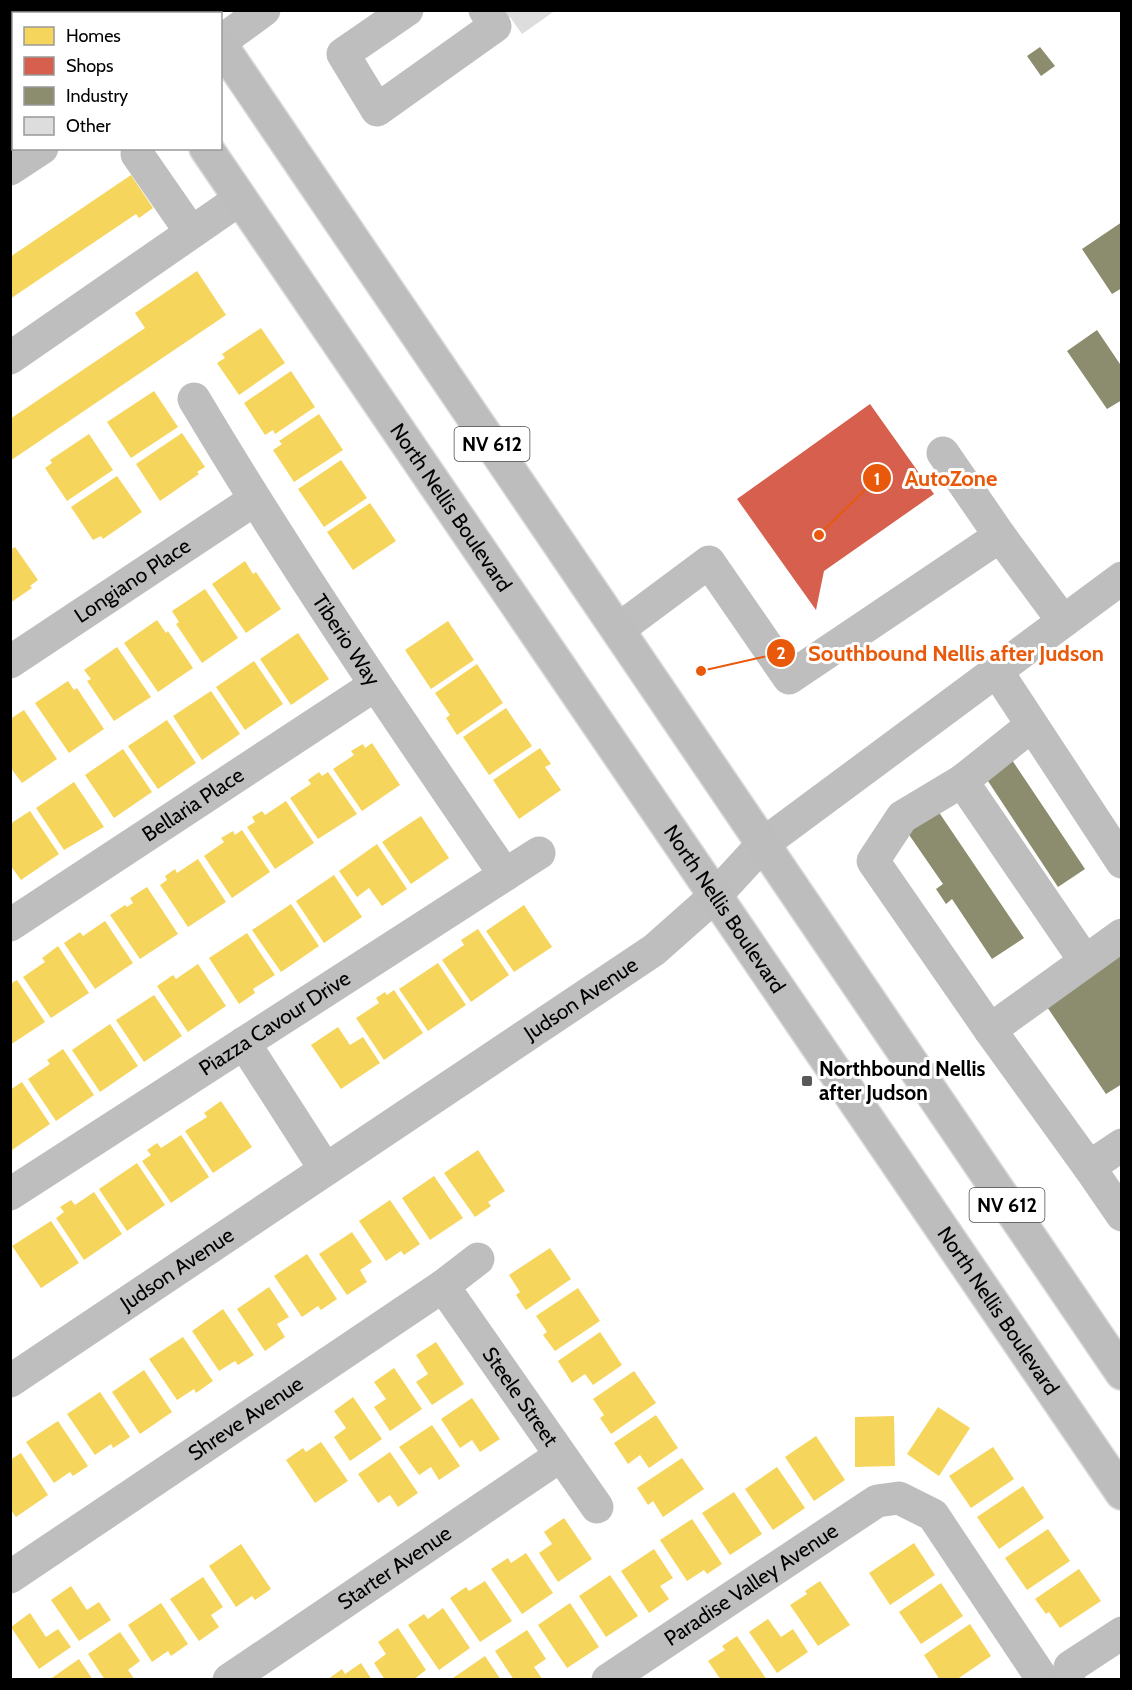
<svg xmlns="http://www.w3.org/2000/svg" width="1132" height="1690" font-family="Cabin,sans-serif">
  <style>
    .homes { fill: #f6d55c }
    .shops { fill: #d6604d }
    .industry { fill: #8c8c6e }
    .building { fill: #ddd }
    .lines { fill: none; stroke-linecap: round; stroke-linejoin: round }
    .major-casing { stroke: #dbdbdb; stroke-width: 36 }
    .minor { stroke: #bebebe; stroke-width: 33 }
    .major { stroke: #bdbdbd; stroke-width: 33 }
    .poi-dot { fill: #595959; stroke: #fff; stroke-width: 2 }
    .labels { text-anchor: middle; stroke-width: 6; stroke-linejoin: round; paint-order: stroke }
    .shield { fill: #fff; stroke: #4c4c4c; stroke-width: 1.5 }
    .shield-label { font-size: 20px; font-weight: bold; fill: #000 }
    .street-label { font-size: 21px; fill: #000; stroke: #fff }
    .poi-label { font-size: 21px; font-weight: bold; fill: #000; stroke: #fff; text-anchor: start }
    .leader { fill: none; stroke: #e8590c; stroke-width: 2 }
    .callout-dot { fill: #e8590c; stroke: #fff; stroke-width: 2 }
    .mark-label { font-size: 18px; text-anchor: middle; font-weight: bold; fill: #fff }
    .callout-label { font-size: 22px; text-anchor: middle; font-weight: bold; fill: #e8590c; stroke: #fff; stroke-width: 6; stroke-linejoin: round; paint-order: stroke }
  </style>
  <rect width="100%" height="100%" fill="#fff"/>
  <!-- homes -->
  <path class="homes" d="M10,10H42L44,14H14V68L10,70Z
    M131,175L153,208L139,218L136,214L10,299V257Z
    M197,271L226,315L10,461V419L145,328L135,313Z
    M261,328L285,363L239,395L217,363L225,358L222,354Z
    M291,371L315,407L275,434L273,430L265,435L244,403Z
    M154,391L178,427L131,458L107,422Z
    M319,414L343,450L294,482L273,450L282,444L279,441Z
    M182,433L205,467L197,472L199,474L160,501L136,464Z
    M89,434L113,470L67,501L45,468L52,463L50,460Z
    M341,460L367,498L324,527L298,489Z
    M117,476L142,512L103,539L101,536L93,540L71,507Z
    M370,503L396,541L353,570L327,532Z
    M15,547L38,580L30,586L32,588L10,603V550Z
    M245,561L253,574L256,572L281,609L246,633L212,584Z
    M205,589L238,638L202,663L176,624L179,622L172,611Z
    M157,620L166,633L168,631L193,668L158,692L124,643Z
    M448,621L474,660L431,689L405,650Z
    M298,633L329,679L291,705L260,659Z
    M117,647L151,697L114,721L87,681L91,679L84,670Z
    M254,661L283,704L245,730L216,687Z
    M477,664L503,703L457,735L446,718L450,715L435,693Z
    M68,681L74,690L77,688L104,729L69,753L35,703Z
    M211,691L240,734L202,760L173,716Z
    M506,708L532,746L489,775L463,737Z
    M24,710L57,759L22,783L10,767V719Z
    M167,720L196,763L158,789L128,746Z
    M372,743L400,785L362,811L333,769L354,755L351,751L363,744L365,748Z
    M540,748L551,764L545,767L561,790L519,819L493,780Z
    M123,749L152,792L114,818L85,775Z
    M319,772L322,776L328,772L357,814L318,839L290,798L311,784L308,780Z
    M74,782L104,827L64,850L36,808Z
    M286,801L314,843L275,869L247,827L255,822L252,817L262,811L265,815Z
    M30,811L59,854L21,880L10,865V824Z
    M421,816L449,858L411,884L382,842Z
    M242,830L270,872L232,898L204,856L224,842L221,838L233,831L235,835Z
    M377,844L407,889L382,906L369,888L357,897L339,871Z
    M198,859L226,902L188,927L160,885L167,880L165,876L175,869L177,873Z
    M334,875L362,917L324,943L296,901Z
    M147,887L178,934L140,959L110,915L125,905L127,907L133,903L130,898Z
    M291,904L319,946L281,972L252,930Z
    M524,905L552,947L514,972L486,931Z
    M105,921L133,963L95,989L64,943L80,932L83,936Z
    M478,929L509,975L471,1002L442,960L464,945L461,940Z
    M247,933L275,975L253,989L255,993L239,1004L209,958Z
    M58,946L89,993L51,1018L23,977L45,962L42,958Z
    M438,963L466,1005L428,1031L399,989Z
    M198,964L226,1006L188,1032L157,986L173,975L176,979Z
    M17,980L45,1022L10,1045V984Z
    M394,990L423,1033L384,1060L356,1018L379,1003L376,998L385,992L387,995Z
    M154,995L182,1036L144,1062L116,1020Z
    M110,1024L138,1066L100,1092L72,1050Z
    M338,1027L350,1045L363,1037L380,1063L341,1089L311,1045Z
    M63,1049L94,1095L56,1121L28,1079L50,1064L47,1060Z
    M22,1082L50,1124L12,1150L10,1090Z
    M221,1101L252,1147L213,1173L185,1131L207,1117L204,1113Z
    M181,1135L209,1177L171,1203L142,1161L151,1155L147,1150L157,1143L161,1148Z
    M478,1150L505,1191L488,1202L491,1206L475,1217L444,1173Z
    M137,1163L165,1205L127,1231L99,1189Z
    M434,1176L463,1218L430,1240L402,1198Z
    M94,1192L122,1234L84,1260L56,1218L64,1212L60,1207L71,1200L75,1205Z
    M390,1200L420,1244L404,1255L401,1251L386,1261L359,1221Z
    M51,1221L79,1263L41,1288L12,1246Z
    M352,1232L372,1262L360,1270L367,1282L347,1295L319,1254Z
    M550,1248L571,1279L526,1310L516,1295L520,1292L509,1275Z
    M307,1254L337,1299L321,1310L318,1306L302,1317L274,1276Z
    M269,1287L289,1317L277,1324L285,1337L265,1351L237,1309Z
    M578,1288L600,1321L555,1351L543,1335L547,1332L536,1316Z
    M223,1309L254,1355L238,1365L235,1361L219,1371L192,1331Z
    M600,1332L622,1365L593,1385L585,1374L572,1383L558,1361Z
    M183,1337L213,1381L196,1393L194,1389L177,1400L149,1359Z
    M436,1342L464,1384L432,1405L416,1382L428,1374L416,1355Z
    M394,1368L422,1409L390,1431L374,1407L386,1399L374,1382Z
    M144,1370L172,1412L140,1434L112,1392Z
    M634,1371L656,1403L611,1434L600,1418L604,1415L593,1399Z
    M100,1392L130,1437L113,1448L111,1444L95,1455L67,1414Z
    M353,1397L382,1439L350,1461L334,1437L346,1428L334,1411Z
    M472,1398L500,1439L480,1452L472,1440L460,1448L441,1419Z
    M938,1407L970,1428L939,1476L907,1454Z
    M656,1415L678,1448L649,1468L640,1455L628,1464L614,1443Z
    M894,1416L895,1466L855,1467V1417Z
    M58,1421L88,1466L73,1476L70,1472L54,1483L26,1442Z
    M432,1425L460,1466L439,1480L431,1467L419,1475L399,1447Z
    M816,1436L845,1480L814,1501L785,1457Z
    M321,1442L348,1481L315,1503L286,1460L303,1448L306,1452Z
    M993,1447L1014,1479L971,1508L949,1476Z
    M390,1452L418,1493L398,1507L390,1495L378,1503L358,1474Z
    M21,1453L48,1495L16,1517L10,1509V1460Z
    M682,1458L704,1489L663,1517L653,1501L648,1505L637,1488Z
    M777,1467L805,1508L773,1530L745,1489Z
    M1023,1486L1044,1518L999,1549L977,1517Z
    M734,1492L762,1534L730,1555L702,1513Z
    M564,1518L592,1559L558,1582L539,1553L552,1544L544,1532Z
    M692,1519L722,1564L707,1574L704,1570L687,1581L660,1540Z
    M1048,1529L1070,1561L1027,1590L1005,1558Z
    M914,1543L935,1575L890,1605L869,1573Z
    M241,1544L271,1589L255,1600L252,1596L236,1607L209,1566Z
    M654,1549L673,1578L660,1586L669,1599L649,1613L621,1571Z
    M526,1553L553,1593L522,1614L491,1569L508,1558L511,1563Z
    M1079,1569L1101,1601L1060,1628L1049,1612L1046,1614L1035,1599Z
    M610,1575L638,1616L606,1637L579,1596Z
    M203,1577L223,1607L211,1615L219,1627L199,1641L170,1599Z
    M485,1581L512,1621L480,1642L450,1598L466,1587L469,1591Z
    M820,1581L850,1625L818,1646L790,1605L807,1594L805,1591Z
    M941,1583L963,1616L921,1644L899,1612Z
    M71,1586L87,1610L99,1602L111,1620L79,1641L51,1600Z
    M161,1603L188,1644L171,1656L168,1651L152,1662L128,1625Z
    M570,1603L599,1647L567,1668L538,1625Z
    M443,1608L470,1648L439,1670L408,1625L424,1614L428,1619Z
    M30,1613L46,1637L58,1629L71,1647L39,1669L11,1627Z
    M768,1619L781,1637L793,1629L808,1652L777,1673L749,1632Z
    M970,1624L991,1656L956,1680H940L924,1655Z
    M398,1628L426,1670L413,1680H385L374,1663L386,1654L378,1642Z
    M527,1630L546,1659L534,1667L543,1680H514L495,1651Z
    M120,1632L140,1661L128,1670L135,1680H105L88,1654Z
    M737,1636L767,1680H721L708,1661L725,1650L722,1646Z
    M485,1656L501,1680H454L453,1678Z
    M79,1659L93,1680H49Z
    M361,1663L372,1680H327L342,1669L345,1674Z"/>
  <!-- shops -->
  <path class="shops" d="M870,404L934,494L824,571L816,610L737,499Z"/>
  <!-- industry -->
  <path class="industry" d="M1040,47L1055,66L1041,76L1027,56Z
    M1122,222V288L1112,294L1082,249Z
    M1097,330L1122,367V400L1107,409L1067,351Z
    M1008,754L1085,869L1058,887L982,772Z
    M934,805L1024,938L992,959L952,899L946,904L936,889L943,884L903,826Z
    M1122,943V1084L1106,1094L1041,998Z"/>
  <!-- building -->
  <path class="building" d="M498,10H556L522,34L510,17L505,20Z"/>
  <g class="lines">
    <!-- major casing -->
    <g class="major-casing">
      <g id="major">
        <path d="M112,10L114,14"/>
        <path d="M199,10L201,14"/>
        <path d="M220,44L1122,1373"/>
        <path id="s10" d="M206,148L1122,1493"/>
      </g>
    </g>
    <!-- minor -->
    <g class="minor">
      <path d="M407,10L343,54L377,110L495,26L485,10"/>
      <path d="M220,42L264,10"/>
      <path d="M137,154L191,232"/>
      <path d="M10,169L42,148"/>
      <path d="M10,358L240,199"/>
      <path id="s1" d="M194,399C291,562 398,719 505,875"/>
      <path d="M943,453L1000,536"/>
      <path d="M619,629L709,562L789,678L1000,536L1063,621"/>
      <path id="s2" d="M10,662L254,500"/>
      <path d="M996,670L1122,862"/>
      <path d="M962,781L1031,726"/>
      <path id="s3" d="M10,925L375,685"/>
      <path d="M1085,961L962,781L902,817L873,861L990,1030L1089,1167L1122,1215"/>
      <path d="M990,1030L1122,935"/>
      <path d="M244,1043L325,1169"/>
      <path d="M1089,1167L1122,1145"/>
      <path id="s4" d="M10,1194L539,853"/>
      <path id="s5" d="M443,1286L597,1507"/>
      <path id="s6" d="M10,1381L654,950L715,896L763,844L1122,578"/>
      <path id="s7" d="M10,1577L443,1286L478,1259"/>
      <path id="s8" d="M229,1680L560,1456"/>
      <path id="s9" d="M608,1680L877,1501L899,1498L933,1515L1043,1680"/>
      <path d="M1068,1680L1070,1667L1122,1633"/>
    </g>
    <!-- major -->
    <use href="#major" class="major"/>
  </g>
  <!-- markers -->
  <rect class="poi-dot" x="801" y="1075" width="12" height="12" rx="3"/>
  <g class="labels">
    <!-- shield labels -->
    <g class="shield">
      <rect x="454.5" y="427" width="75" height="34" rx="4.5"/>
      <rect x="969.5" y="1188" width="75" height="34" rx="4.5"/>
    </g>
    <g class="shield-label">
      <text x="492" y="451">NV 612</text>
      <text x="1007" y="1212">NV 612</text>
    </g>
    <!-- street labels -->
    <g class="street-label">
      <text dy="7" stroke="none"><textPath href="#s10" startOffset="435">North Nellis Boulevard</textPath></text>
      <text dy="7" stroke="none"><textPath href="#s2" startOffset="147">Longiano Place</textPath></text>
      <text dy="7" stroke="none"><textPath href="#s1" startOffset="285">Tiberio Way</textPath></text>
      <text dy="7" stroke="none"><textPath href="#s3" startOffset="219">Bellaria Place</textPath></text>
      <text dy="7" stroke="none"><textPath href="#s10" startOffset="921">North Nellis Boulevard</textPath></text>
      <text dy="7" stroke="none"><textPath href="#s6" startOffset="687">Judson Avenue</textPath></text>
      <text dy="7" stroke="none"><textPath href="#s4" startOffset="315">Piazza Cavour Drive</textPath></text>
      <text dy="7" stroke="none"><textPath href="#s6" startOffset="201">Judson Avenue</textPath></text>
      <text dy="7" stroke="none"><textPath href="#s10" startOffset="1407">North Nellis Boulevard</textPath></text>
      <text dy="7" stroke="none"><textPath href="#s5" startOffset="135">Steele Street</textPath></text>
      <text dy="7" stroke="none"><textPath href="#s7" startOffset="284">Shreve Avenue</textPath></text>
      <text dy="7" stroke="none"><textPath href="#s8" startOffset="200">Starter Avenue</textPath></text>
      <text dy="7" stroke="none"><textPath href="#s9" startOffset="172">Paradise Valley Avenue</textPath></text>
    </g>
    <!-- poi labels -->
    <g class="poi-label">
      <text x="819" y="1076">Northbound Nellis<tspan x="819" dy="24">after Judson</tspan></text>
    </g>
  </g>
  <!-- callouts -->
  <path class="leader" d="M819 535L877 478M701 671L781 653"/>
  <g class="callout-dot">
    <circle cx="819" cy="535" r="6"/>
    <circle cx="701" cy="671" r="6"/>
    <circle cx="877" cy="478" r="15"/>
    <circle cx="781" cy="653" r="15"/>
  </g>
  <g class="mark-label">
    <text x="877" y="485">1</text>
    <text x="781" y="659">2</text>
  </g>
  <g class="callout-label">
    <text x="951" y="486">AutoZone</text>
    <text x="956" y="661">Southbound Nellis after Judson</text>
  </g>
  <!-- border -->
  <rect width="1132" height="1690" fill="none" stroke="#000000" stroke-width="24"/>
  <!-- legend -->
  <rect x="12" y="12" width="210" height="138" fill="#ffffff" stroke="#999999" stroke-width="1.5"/>
  <rect x="24" y="27" width="30" height="18" fill="#f6d55c" stroke="#999999" stroke-width="1.5"/>
  <text x="66" y="42" font-size="18" fill="#000000">Homes</text>
  <rect x="24" y="57" width="30" height="18" fill="#d6604d" stroke="#999999" stroke-width="1.5"/>
  <text x="66" y="72" font-size="18" fill="#000000">Shops</text>
  <rect x="24" y="87" width="30" height="18" fill="#8c8c6e" stroke="#999999" stroke-width="1.5"/>
  <text x="66" y="102" font-size="18" fill="#000000">Industry</text>
  <rect x="24" y="117" width="30" height="18" fill="#dddddd" stroke="#999999" stroke-width="1.5"/>
  <text x="66" y="132" font-size="18" fill="#000000">Other</text>
</svg>
